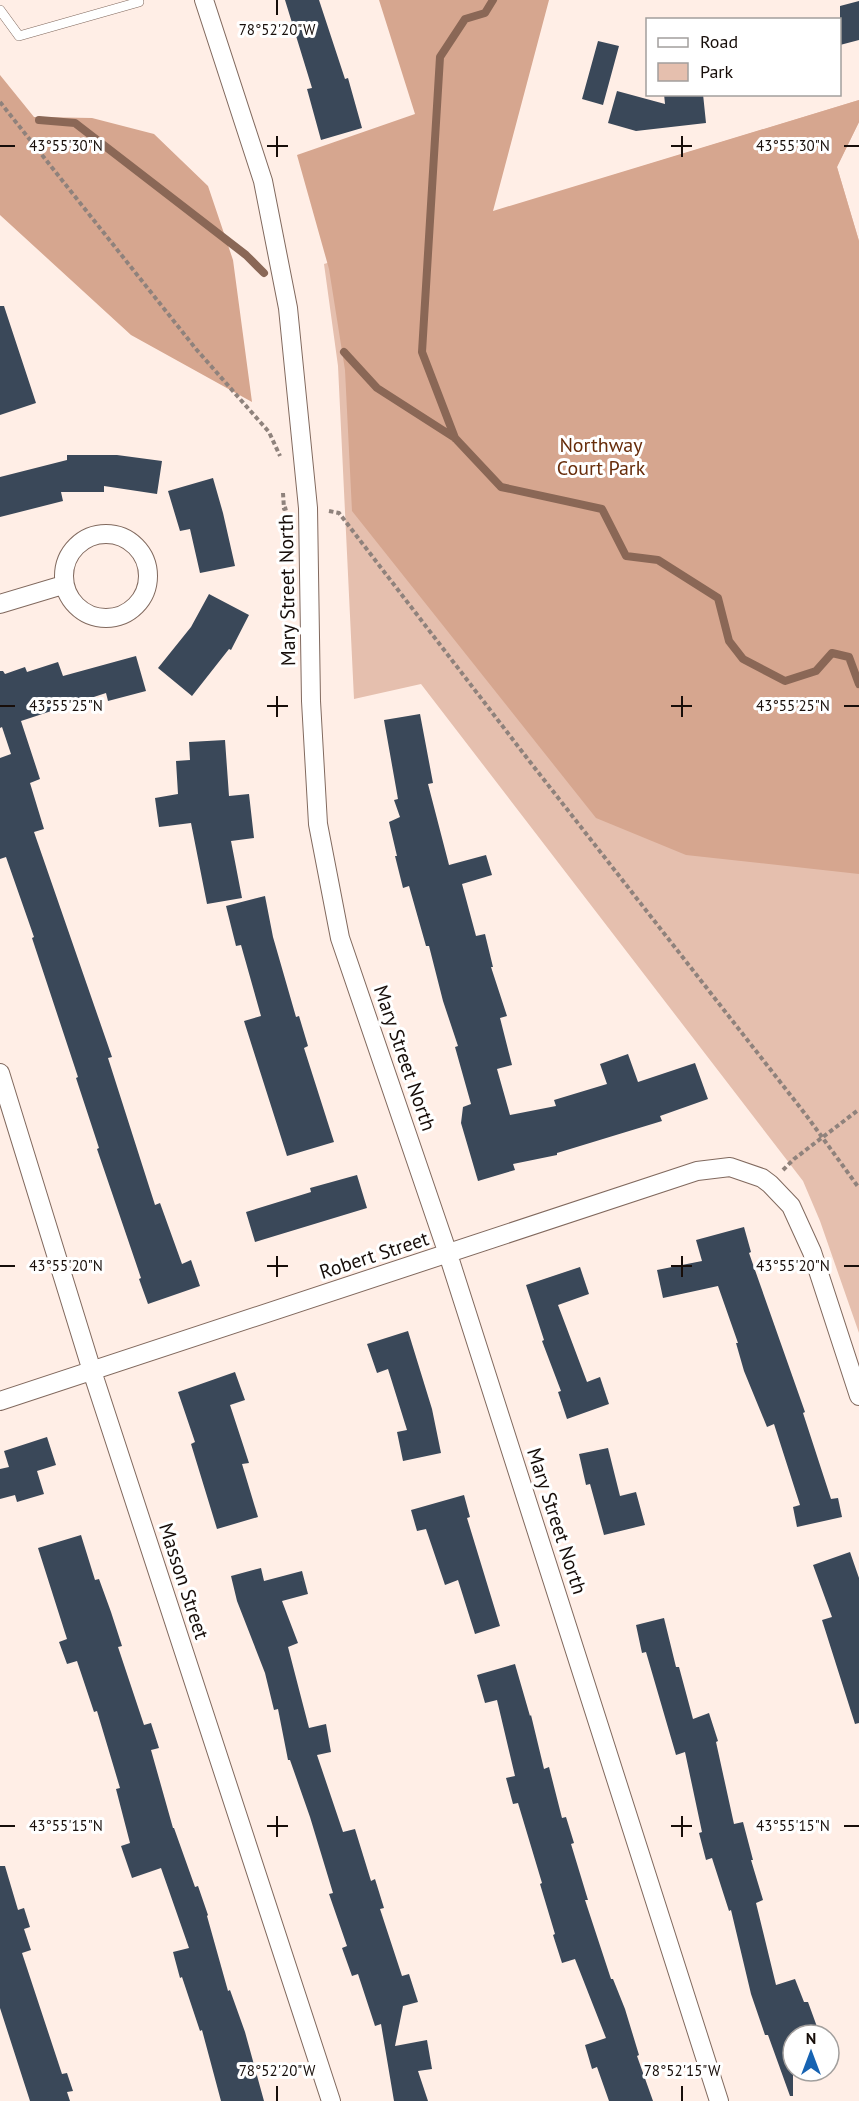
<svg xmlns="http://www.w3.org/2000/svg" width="859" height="2101" font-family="'PT Sans',sans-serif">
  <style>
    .green { fill: #e5bfae }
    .forest { fill: #d6a68f }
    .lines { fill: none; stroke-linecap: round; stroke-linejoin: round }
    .stream { stroke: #8a6756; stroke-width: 8 }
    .building { fill: #3a4859 }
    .lane-casing { stroke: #81695e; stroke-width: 10 }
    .street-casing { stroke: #81695e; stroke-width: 20 }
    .path { stroke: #8f827c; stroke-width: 4; stroke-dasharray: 4.5 3; stroke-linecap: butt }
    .lane { stroke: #fff; stroke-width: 9 }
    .street { stroke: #fff; stroke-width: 18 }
    .ticks { fill: none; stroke: #170e0a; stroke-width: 2 }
    .labels { text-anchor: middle; stroke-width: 6; stroke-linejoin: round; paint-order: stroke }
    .park-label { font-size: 20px; fill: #672c0a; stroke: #fff }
    .street-label { font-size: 20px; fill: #170e0a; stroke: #fff }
    .ticks-label { font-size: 15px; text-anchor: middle; fill: #170e0a; stroke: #fff; stroke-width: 6; stroke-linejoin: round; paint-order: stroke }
  </style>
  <rect width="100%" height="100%" fill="#ffeee6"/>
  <!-- green -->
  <path class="green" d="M859,100V122L837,167L859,241V1333L820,1221L803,1181L421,684L354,699L338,366L324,264Z"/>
  <!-- forest -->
  <path class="forest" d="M379,0H549L493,211L859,100V122L837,167L859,241V874L686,855L596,818L352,511L345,370L329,269L297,155L415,114Z
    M0,75L34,117L92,118L154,134L208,186L233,260L252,402L131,335L0,215Z"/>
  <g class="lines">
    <!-- stream -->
    <path class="stream" d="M39,120L75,123L246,255L264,273
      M344,352L377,388L455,438L501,487L602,509L626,556L658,560L718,598L729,641L743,659L785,681L816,671L832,653L849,657L859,684
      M455,438L422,352L440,57L465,19L485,13L493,0"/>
  </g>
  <!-- building -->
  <path class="building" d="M285,0H319L345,79L348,78L362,128L321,140L307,89L312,88Z
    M859,1V40L840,45V6Z
    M598,41L619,46L603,105L582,99Z
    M617,91L665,104L664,94H703L706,123L636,131L608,123Z
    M0,306H4L36,403L0,415Z
    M67,455H117L162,461L157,494L104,486V492H61L63,501L0,517V477L67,460Z
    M213,478L223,513L235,566L200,573L190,529L180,531L168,491Z
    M209,594L249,615L231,650L229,649L192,696L158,668L191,627Z
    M136,656L146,691L108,701L106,693L21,721L40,779L30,783L44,829L34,832L112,1057L108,1058L155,1205L160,1203L182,1264L191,1260L200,1286L148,1304L139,1279L141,1278L97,1149L99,1148L76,1078L78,1077L32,938L34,937L6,857L0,859V758L11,754L2,727L0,728V671H3L5,674L25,667L27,672L58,662L63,676Z
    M420,714L433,783L428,784L449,865L486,855L492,875L462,884L476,936L485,934L493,967H491L507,1016L500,1018L512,1065L497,1069L510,1115L556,1106L554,1100L607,1084L600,1064L628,1054L638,1082L695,1063L708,1099L660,1116L662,1121L557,1153V1155L513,1164L515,1170L478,1181L461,1123L463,1107L471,1104L455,1047L458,1046L443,1001L429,946H426L409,886L403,888L395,856H397L389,822L400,817L394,800L398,799L384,720Z
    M225,740L229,796L249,794L254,838L231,841L242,898L207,904L191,823L159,827L155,798L178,794L176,761L190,760L189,742Z
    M265,896L273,937L296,1017L299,1016L308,1046L304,1048L334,1142L287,1156L244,1021L261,1016L241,945L236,946L226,906Z
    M357,1175L367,1208L255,1242L246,1212L311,1192L310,1188Z
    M744,1227L751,1252L749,1253L805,1412L803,1413L831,1499L838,1498L842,1517L797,1527L793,1507L800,1505L774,1424L767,1427L744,1371L736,1343H738L718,1286L663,1298L657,1270L702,1261L696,1240Z
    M580,1267L589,1294L558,1305L587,1382L600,1377L609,1404L567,1419L558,1392L561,1391L542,1341L544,1340L526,1285Z
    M408,1331L432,1409L441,1453L403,1461L397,1432L407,1430L388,1369L377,1373L367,1344Z
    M235,1372L245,1400L230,1405L249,1463L242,1464L258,1517L217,1529L191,1444L195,1442L178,1392Z
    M47,1437L56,1465L37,1471L44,1494L17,1502L15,1495L0,1499V1469L9,1467L4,1451Z
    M608,1448L620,1496L636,1492L645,1525L604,1535L590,1484L586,1485L579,1454Z
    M464,1495L470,1517L467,1518L500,1626L475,1634L458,1580L445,1585L426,1529L417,1531L411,1510Z
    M81,1535L95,1580L99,1579L111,1612L122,1646L118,1647L144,1725L151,1723L159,1748L151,1750L173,1828H174L195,1887L198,1886L208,1915L207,1916L228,1991L230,1990L245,2032L264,2101H221L202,2030L200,2031L182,1977L180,1978L173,1952L189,1948L161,1868L132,1878L121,1846L130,1843L116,1789L120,1788L97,1711L94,1712L77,1661L67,1664L59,1642L67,1639L38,1548Z
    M850,1552L859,1578V1723L855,1724L822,1620L832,1617L813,1565Z
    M261,1568L264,1581L302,1571L308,1594L282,1601L298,1643L288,1647L309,1728L326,1724L331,1752L317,1755L343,1832L355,1829L371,1881L375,1879L384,1908L380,1909L402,1976L409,1974L418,2002L403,2006L395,2046L427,2040L432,2069L418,2071L428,2101H394L381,2024L375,2026L358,1974L352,1976L342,1948L347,1946L329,1894L333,1893L310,1817L290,1760H288L278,1709L274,1710L265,1673L237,1601L231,1576Z
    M664,1618L676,1667H679L693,1719L709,1713L718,1741L716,1742L734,1824L743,1822L753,1860H751L763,1900L756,1903L776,1985L795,1979L804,2002H808L820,2035H793V2096H790L768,2035H765L751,1994L731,1910L729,1911L712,1858L706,1860L699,1833L702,1832L685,1752L676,1755L646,1652L642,1653L636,1625Z
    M515,1664L530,1716L531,1715L544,1769L549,1767L562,1818L566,1817L574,1843L571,1844L588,1900H585L611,1979H613L625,2009L639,2055L637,2056L653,2101H609L597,2067L592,2069L585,2045L606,2038L575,1959L562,1963L553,1935L555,1934L540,1884L542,1883L518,1803L513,1804L506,1778L515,1776L497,1700L485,1703L477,1675Z
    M0,1866H5L18,1910L24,1908L30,1927L24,1929L31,1950L22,1953L62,2074L67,2073L73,2091L67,2092L70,2101H30L0,2008Z"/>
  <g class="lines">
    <!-- lane casing -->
    <g class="lane-casing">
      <path id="lane" d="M0,10L19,36L139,2L138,0"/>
    </g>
    <!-- street casing -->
    <g class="street-casing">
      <path id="street" d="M204,0L263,181L288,308L308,508L311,701L318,824L340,938L448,1254L719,2101
        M64 576a42 42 0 1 1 84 0a42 42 0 1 1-84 0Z
        M0,604L63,585
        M0,1073L92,1371L331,2101
        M0,1401L697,1171L730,1167L762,1178L770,1184L791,1206L812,1252L859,1396"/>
    </g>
    <!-- path -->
    <path class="path" d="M0,102L196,349L269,432L280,456
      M283,493L284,509L288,508
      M329,511L339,513L527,758L806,1115L859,1188
      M783,1170L794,1159L857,1111"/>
    <!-- lane -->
    <use href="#lane" class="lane"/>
    <!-- street -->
    <use href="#street" class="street"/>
  </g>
  <!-- ticks -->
  <path class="ticks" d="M277,0V15M277,136V157M682,136V157M0,146H15M267,146H288M671,146H692M844,146H859M277,696V717M682,696V717M0,706H15M267,706H288M671,706H692M844,706H859M277,1256V1277M682,1256V1277M0,1266H15M267,1266H288M671,1266H692M844,1266H859M277,1816V1837M682,1816V1837M0,1826H15M267,1826H288M671,1826H692M844,1826H859M277,2086V2101M682,2086V2101"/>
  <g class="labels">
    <!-- park labels -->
    <g class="park-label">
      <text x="601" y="452">Northway<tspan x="601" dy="23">Court Park</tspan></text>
    </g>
    <!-- street labels -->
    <g class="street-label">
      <text transform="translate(287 590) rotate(-91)" y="7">Mary Street North</text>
      <text transform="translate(405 1058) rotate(71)" y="7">Mary Street North</text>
      <text transform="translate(374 1255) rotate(-18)" y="7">Robert Street</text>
      <text transform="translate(557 1521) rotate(72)" y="7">Mary Street North</text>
      <text transform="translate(184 1581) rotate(72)" y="7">Masson Street</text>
    </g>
  </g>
  <g class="ticks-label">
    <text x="277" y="35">78°52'20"W</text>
    <text x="66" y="151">43°55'30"N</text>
    <text x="793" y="151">43°55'30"N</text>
    <text x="66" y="711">43°55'25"N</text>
    <text x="793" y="711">43°55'25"N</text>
    <text x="66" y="1271">43°55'20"N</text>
    <text x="793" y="1271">43°55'20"N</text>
    <text x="66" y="1831">43°55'15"N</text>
    <text x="793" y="1831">43°55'15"N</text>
    <text x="277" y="2076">78°52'20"W</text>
    <text x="682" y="2076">78°52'15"W</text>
  </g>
  <!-- legend -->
  <rect x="646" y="18" width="195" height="78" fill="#ffffff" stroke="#a29f9d" stroke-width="1.5"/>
  <rect x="658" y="38" width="30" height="9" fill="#ffffff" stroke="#a29f9d" stroke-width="1.5"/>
  <text x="700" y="48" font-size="18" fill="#170e0a">Road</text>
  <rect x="658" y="63" width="30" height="18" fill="#e5bfae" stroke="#a29f9d" stroke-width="1.5"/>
  <text x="700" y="78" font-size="18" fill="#170e0a">Park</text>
  <!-- north arrow -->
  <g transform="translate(811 2053)"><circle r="28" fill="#ffffff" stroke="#a29f9d" stroke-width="1.5"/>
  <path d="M0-4.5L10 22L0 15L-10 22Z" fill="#1763b2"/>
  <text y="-9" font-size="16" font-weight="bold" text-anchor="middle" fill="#170e0a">N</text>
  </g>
</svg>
